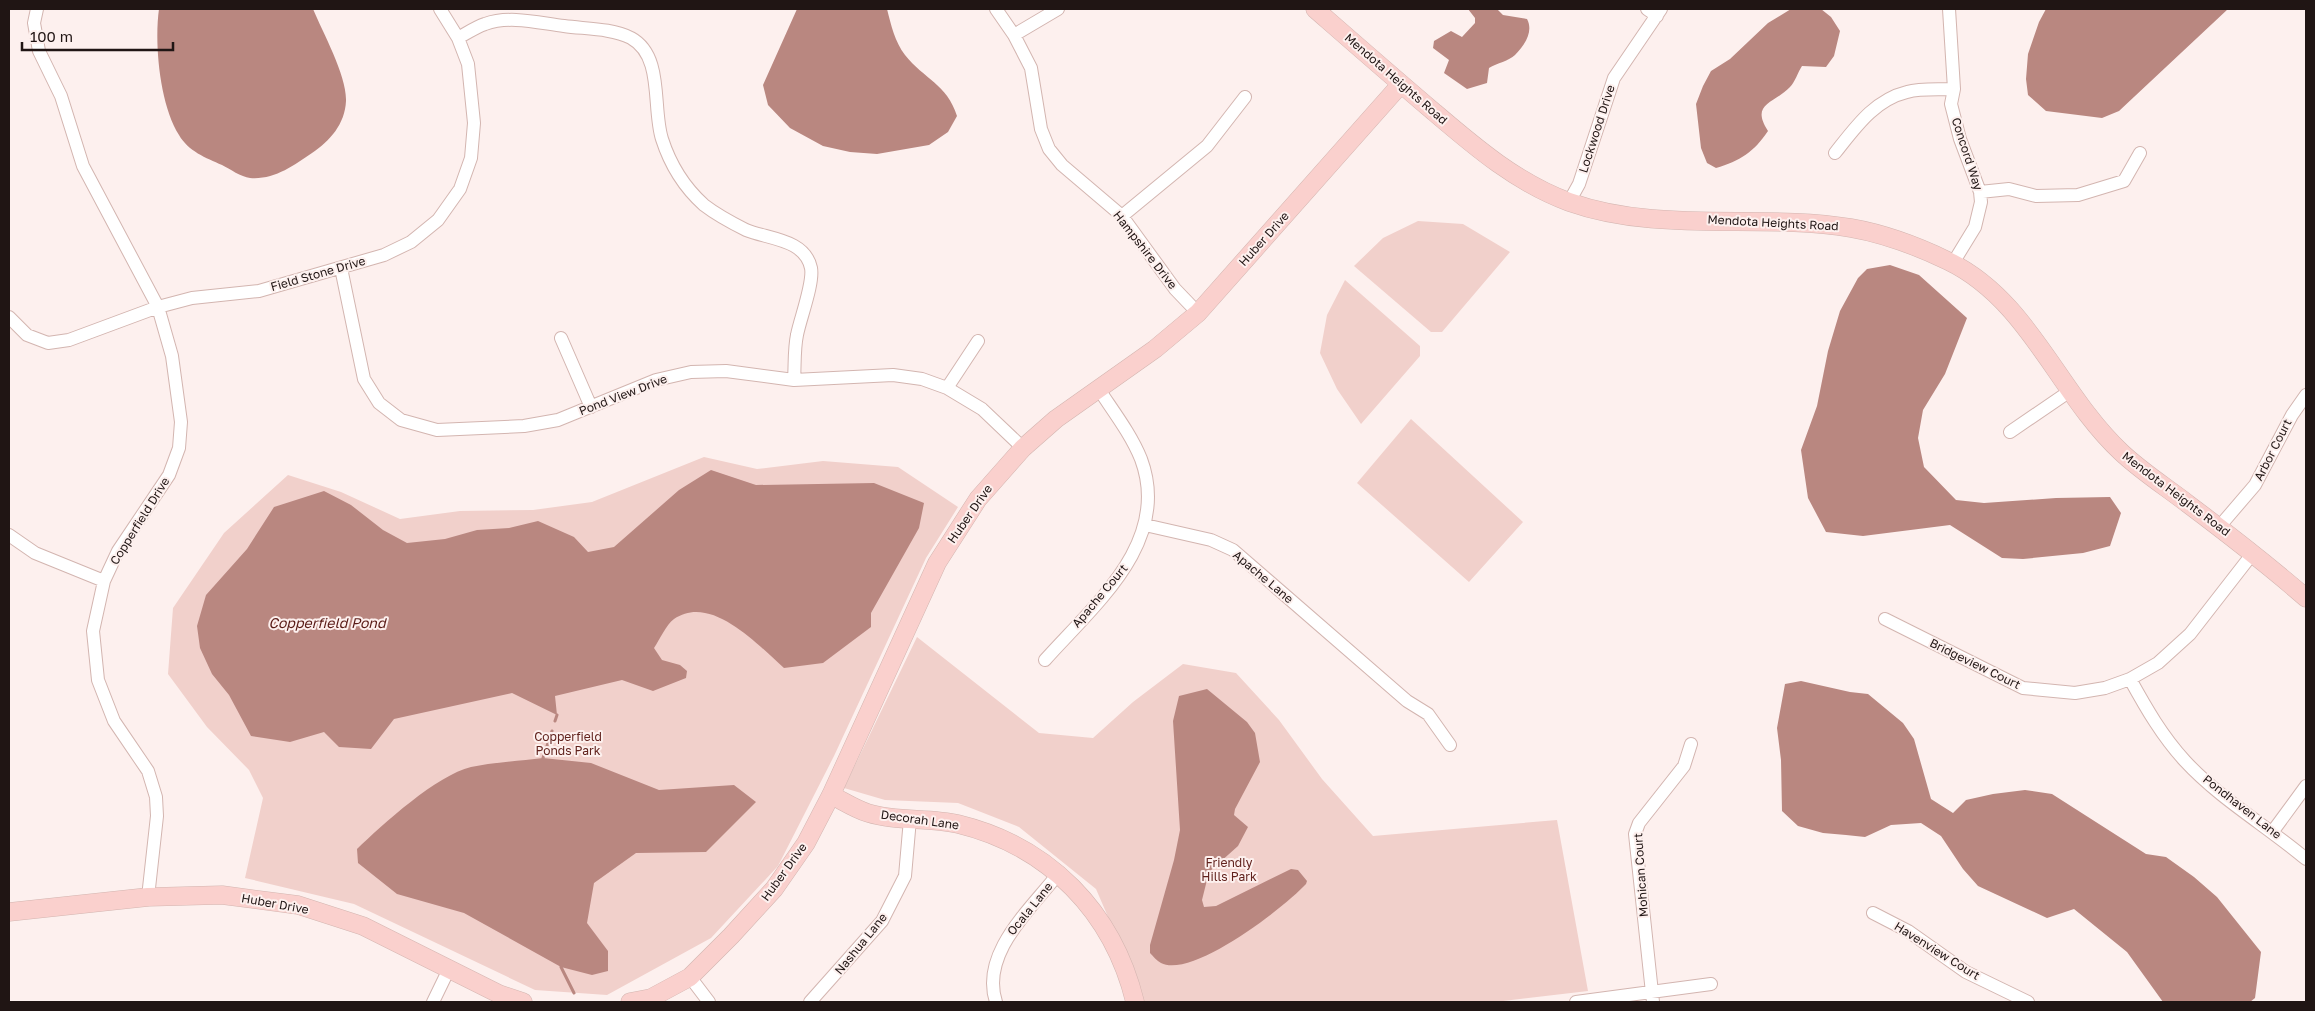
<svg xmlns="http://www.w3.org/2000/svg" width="2315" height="1011" font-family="'Golos Text',sans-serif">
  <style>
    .green { fill: #f1d0cb }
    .water { fill: #b98780 }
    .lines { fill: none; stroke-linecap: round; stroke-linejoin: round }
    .stream { stroke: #b98780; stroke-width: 3 }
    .street-casing { stroke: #d3b5b0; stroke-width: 14 }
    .secondary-casing { stroke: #d3b5b0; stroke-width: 19 }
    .street { stroke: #fff; stroke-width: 12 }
    .secondary { stroke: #fad0cd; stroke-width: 18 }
    .labels { text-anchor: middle; stroke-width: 4; stroke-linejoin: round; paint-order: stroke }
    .street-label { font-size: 12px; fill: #201514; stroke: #fdf0ee }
    .park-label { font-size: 12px; fill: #61221d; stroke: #fdf0ee }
    .water-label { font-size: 14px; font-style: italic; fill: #591a16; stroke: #fdf0ee }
  </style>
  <rect width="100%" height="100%" fill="#fdf0ee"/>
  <!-- green -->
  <path class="green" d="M1418,221L1463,224L1510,252L1442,332H1431L1354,266L1383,238Z
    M1345,280L1420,346V356L1361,424L1337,389L1320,353L1327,315Z
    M1411,419L1523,522L1469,582L1357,483Z
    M704,457L757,469L823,461L898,467L958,507L926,558L834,756L778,866L711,938L607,995L535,990L354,904L245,878L263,798L249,770L207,727L168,674L173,608L224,533L288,475L341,492L400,519L460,511L533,510L592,502Z
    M917,637L1039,733L1093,738L1133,702L1183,664L1236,673L1279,720L1322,779L1373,836L1557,820L1588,991L1495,1002H1142L1140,991L1096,889L1019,827L958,803L885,800L844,788Z"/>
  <!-- water -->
  <path class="water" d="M159,9H313C323,33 347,76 346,101C345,124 330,141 312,153C293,166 274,180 250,178C241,177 230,169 222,165C206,158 188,151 179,135C160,105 154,44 159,9Z
    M797,9H887C891,25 895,42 905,55C924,79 947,84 957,116L948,132L929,145L877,154L850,152L823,146L790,128L768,105L763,85Z
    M1468,9H1497L1503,15L1527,19C1534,32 1524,46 1515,55C1509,61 1497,63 1489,68L1487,83L1467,89L1444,73L1449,60L1433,48L1434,41L1451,31L1462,37L1475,23V18Z
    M1791,9H1821L1831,17L1840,31L1834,56L1826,67L1802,66C1798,72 1795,82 1790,87C1774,104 1750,103 1768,131C1754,152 1740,161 1716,168L1707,163L1701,148L1696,104L1703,86L1711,71L1730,59L1768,23Z
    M2046,9H2228L2119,111L2102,118L2046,111L2028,95L2026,79L2028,54L2039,22Z
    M1890,265L1919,275L1967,318L1945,374L1923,410L1918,438L1924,467L1956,500L1984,503L2056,498L2110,497L2121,513L2110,546L2083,553L2023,559L2002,558L1950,525L1863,536L1826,532L1808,498L1801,450L1817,406L1828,351L1840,311L1858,278L1867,269Z
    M711,470L756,485L874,483L924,503L919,528L871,613V627L823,663L784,668C758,645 711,593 674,619C666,625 660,639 654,648L662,660L680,665L687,671L686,678L653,691L622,680L555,696L557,715L512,693L394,719L371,749L339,747L324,732L290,742L251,736L229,695L212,674L200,648L197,626L206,595L247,549L274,507L324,491L351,505L383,530L407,543L445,539L477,530L509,528L538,521L574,537L588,552L614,547L679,490Z
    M1801,681L1850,692L1868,694L1903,723L1914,739L1931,799L1953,813L1966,800L1993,794L2025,790L2052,794L2146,854L2166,857L2194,877L2217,897L2261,952L2255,998L2250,1002H2163L2127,952L2074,909L2047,918L1978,886L1963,869L1941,836L1921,823L1891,825L1865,837L1846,835L1823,833L1798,826L1782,811L1781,760L1777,728L1785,684Z
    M1207,689L1247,722L1255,733L1260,762L1235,809L1234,815L1248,827L1238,846L1209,872L1202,900L1204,907L1216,906L1291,869L1298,870L1307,881L1306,884C1285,907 1192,979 1161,963C1157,961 1153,956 1150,953V945L1174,860L1180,830L1173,721L1179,696Z
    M543,758L591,763L659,790L734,785L756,802L706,852L636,853L594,883L587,923L608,951V971L592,975L561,967L464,913L397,894L358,863L357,849C383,824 437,775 471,767C495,762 520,761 543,758Z"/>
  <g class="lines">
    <!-- stream -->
    <path class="stream" d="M555,721L557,715
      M543,758L552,731
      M561,967L574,993"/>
    <!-- street casing -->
    <g class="street-casing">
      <path id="street" d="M37,9L34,23L39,51L61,96L83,166L158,307L172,356L181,422L179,448L169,475L118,551L104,581L93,631L98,680L114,721L148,771L156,797L157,816L148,897
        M996,9L1014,35L1031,68L1041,129L1049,149L1062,165L1122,216L1175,289L1198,313
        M1647,9L1657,16
        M1949,9L1954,89L1951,104L1960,139L1980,192L1981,202L1975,227L1953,263
        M1014,35L1058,9
        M458,38C467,33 476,27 485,24C510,15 539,23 564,26C585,29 611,28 631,38C664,56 652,108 662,139C670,164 684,187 704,205C717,215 732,223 746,230C768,239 805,239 811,268C814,283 800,319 797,335C794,349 795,365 794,380
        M1835,153C1855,128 1874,100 1907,92C1921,88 1939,90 1954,89
        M1980,192L2009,189L2036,196L2078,195L2124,181L2140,153
        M1569,202L1579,184L1614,78L1661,9
        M1122,216L1207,146L1245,97
        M341,268L364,379L379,403L401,420L437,430L524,426L558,420L656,380L691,372L726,371L794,380L893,375L922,379L947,388L982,409L1023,448
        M9,317L27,335L48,343L69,340L158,307L192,298L259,291L384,255L411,242L438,220L460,189L471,158L474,123L468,64L458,38L440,9
        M561,338L591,407
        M947,388L978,341
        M2010,432L2070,391
        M1145,525L1211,540L1233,550L1407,701L1428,714L1450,745
        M2219,527L2255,485L2292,415L2306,395
        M9,535L35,553L104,581
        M1885,619L2023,688L2075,693L2105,688L2130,679L2158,663L2190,634L2253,553
        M1045,660C1094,605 1172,542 1141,459C1131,434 1113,411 1098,388
        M2130,679C2146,708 2162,736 2185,761C2220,799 2267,826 2306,859
        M2273,831L2306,786
        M1873,913L1908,931L1966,972L2028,1002
        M690,977L709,1002
        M433,1002L449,969
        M810,1002L882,921L905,876L910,819
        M996,1002C980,953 1031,909 1058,874
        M1576,1002L1711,984
        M1653,1002L1635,834L1639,823L1684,766L1691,744"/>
    </g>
    <!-- secondary casing -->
    <g class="secondary-casing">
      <path id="secondary" d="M1315,9C1354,43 1394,78 1434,112C1475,147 1517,183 1569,202C1659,234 1759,213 1851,228C1886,234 1917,246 1948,261C2029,300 2058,393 2121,452C2141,471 2166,487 2188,504C2228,534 2268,565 2306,598
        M831,795C843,801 855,809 868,813C897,822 929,817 958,824C1049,846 1113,912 1135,1002
        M9,912L148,897L222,895L298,905L363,926L499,994L523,1002
        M630,1002L651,998L690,977L731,936L774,889L806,843L831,795L937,563L978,499L1023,448L1056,419L1155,349L1198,313L1401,84"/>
    </g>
    <!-- street -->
    <use href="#street" class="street"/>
    <!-- secondary -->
    <use href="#secondary" class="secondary"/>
  </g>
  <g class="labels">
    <!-- street labels -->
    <g class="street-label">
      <text transform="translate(1396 79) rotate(41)" y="4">Mendota Heights Road</text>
      <text transform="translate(1597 129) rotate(-72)" y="4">Lockwood Drive</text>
      <text transform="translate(1967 154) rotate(72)" y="4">Concord Way</text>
      <text transform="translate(1773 223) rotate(3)" y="4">Mendota Heights Road</text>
      <text transform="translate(1264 239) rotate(-48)" y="4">Huber Drive</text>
      <text transform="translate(1145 250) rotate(52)" y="4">Hampshire Drive</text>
      <text transform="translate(318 274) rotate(-16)" y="4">Field Stone Drive</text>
      <text transform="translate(623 395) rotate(-21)" y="4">Pond View Drive</text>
      <text transform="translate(2273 450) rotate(-63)" y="4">Arbor Court</text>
      <text transform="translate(2176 494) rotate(37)" y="4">Mendota Heights Road</text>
      <text transform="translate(970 514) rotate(-55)" y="4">Huber Drive</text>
      <text transform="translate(140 521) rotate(-58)" y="4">Copperfield Drive</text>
      <text transform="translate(1263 577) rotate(40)" y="4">Apache Lane</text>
      <text transform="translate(1100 596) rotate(-50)" y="4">Apache Court</text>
      <text transform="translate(1975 664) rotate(26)" y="4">Bridgeview Court</text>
      <text transform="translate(2242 807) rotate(38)" y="4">Pondhaven Lane</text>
      <text transform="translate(920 820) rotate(8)" y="4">Decorah Lane</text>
      <text transform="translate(784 872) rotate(-54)" y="4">Huber Drive</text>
      <text transform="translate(1641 875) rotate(-94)" y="4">Mohican Court</text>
      <text transform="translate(275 904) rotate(10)" y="4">Huber Drive</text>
      <text transform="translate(1030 909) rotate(-51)" y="4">Ocala Lane</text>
      <text transform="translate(861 944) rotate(-51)" y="4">Nashua Lane</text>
      <text transform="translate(1937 951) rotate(32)" y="4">Havenview Court</text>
    </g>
    <!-- park labels -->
    <g class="park-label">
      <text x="568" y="741">Copperfield<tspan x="568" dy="14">Ponds Park</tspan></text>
      <text x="1229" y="867">Friendly<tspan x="1229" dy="14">Hills Park</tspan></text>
    </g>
    <!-- water labels -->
    <g class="water-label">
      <text x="327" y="628">Copperfield Pond</text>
    </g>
  </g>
  <!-- border -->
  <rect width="2315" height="1011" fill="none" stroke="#201514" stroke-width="20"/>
  <!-- scale -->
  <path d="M22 42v8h151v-8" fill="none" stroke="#201514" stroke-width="2.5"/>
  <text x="30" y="42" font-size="15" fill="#201514" stroke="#fdf0ee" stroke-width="4" paint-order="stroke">100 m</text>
</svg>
